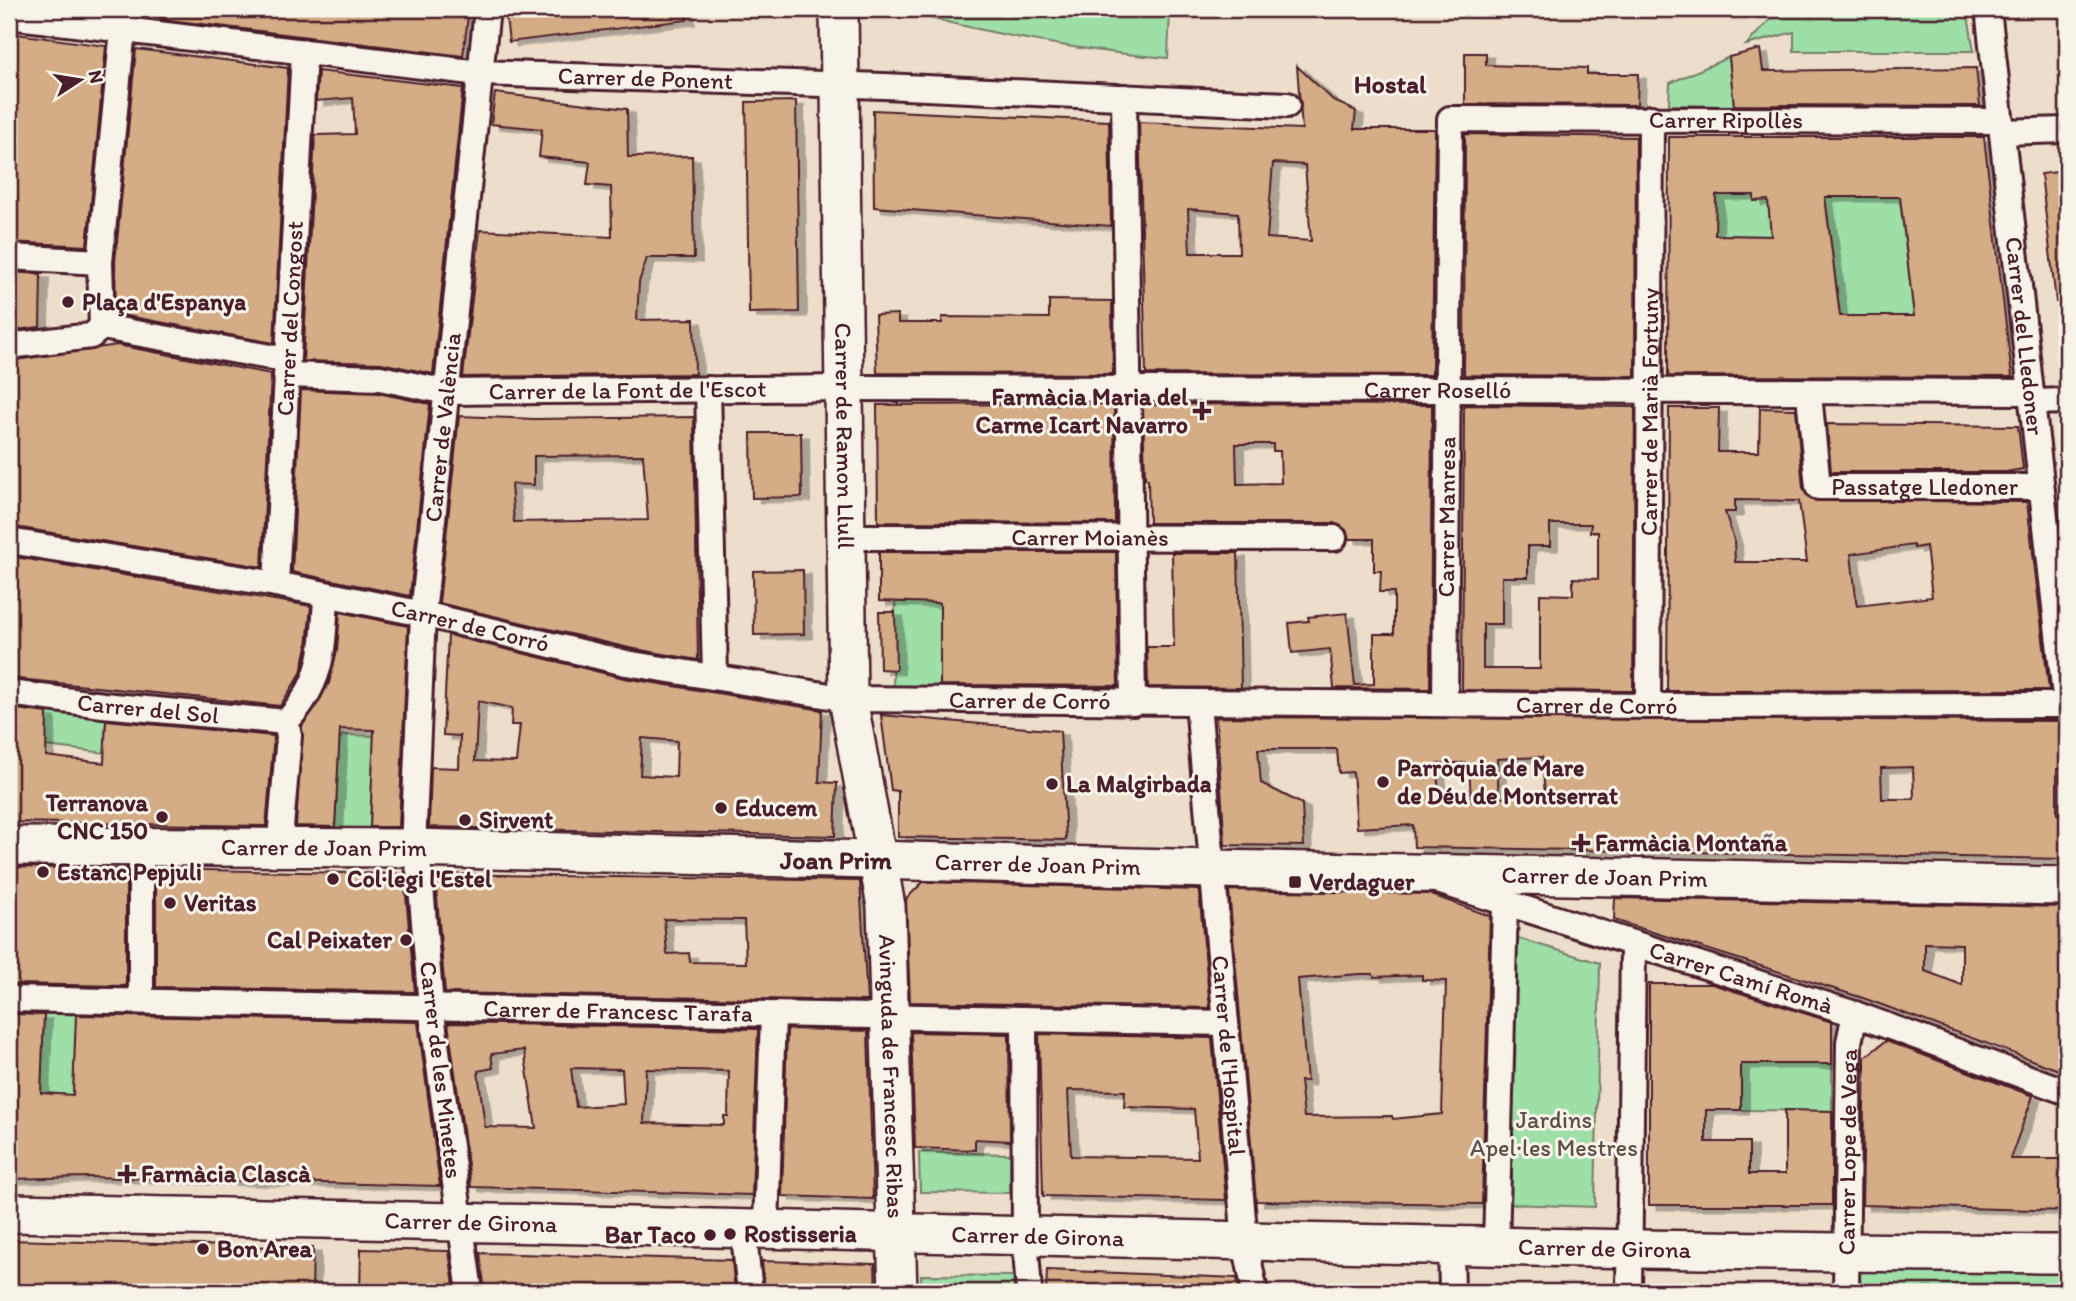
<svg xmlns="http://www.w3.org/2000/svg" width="2076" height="1301" font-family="Itim,sans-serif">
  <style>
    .green { fill: #9edea7; stroke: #747e69; stroke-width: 2 }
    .building { fill: #d4ac85; stroke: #4a1f2b; stroke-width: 2; fill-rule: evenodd; filter: url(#shadow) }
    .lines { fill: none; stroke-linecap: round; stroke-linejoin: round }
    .street-casing { stroke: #4a1f2b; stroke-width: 30 }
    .secondary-casing { stroke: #4a1f2b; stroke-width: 42 }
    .street { stroke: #f7f3e8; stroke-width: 24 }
    .secondary { stroke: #f7f3e8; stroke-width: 37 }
    .poi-dot { fill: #4a1f2b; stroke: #f7f3e8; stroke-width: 2.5 }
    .labels { text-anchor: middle; stroke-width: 6; stroke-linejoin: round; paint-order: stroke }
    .street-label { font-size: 24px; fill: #4a1f2b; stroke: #f7f3e8 }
    .poi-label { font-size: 24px; font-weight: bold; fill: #4a1f2b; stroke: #f7f3e8; text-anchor: start }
    .park-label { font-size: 24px; fill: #5f4f4a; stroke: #f7f3e8 }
    .neighbourhood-label { font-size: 26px; font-weight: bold; fill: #4a1f2b; stroke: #f7f3e8 }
  </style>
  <defs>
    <filter id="shadow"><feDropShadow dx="8" dy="4.5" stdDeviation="0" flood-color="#0004"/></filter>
  </defs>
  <rect width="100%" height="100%" fill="#ecdeca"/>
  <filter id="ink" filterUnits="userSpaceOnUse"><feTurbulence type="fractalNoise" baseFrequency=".0143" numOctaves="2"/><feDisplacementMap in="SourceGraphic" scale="14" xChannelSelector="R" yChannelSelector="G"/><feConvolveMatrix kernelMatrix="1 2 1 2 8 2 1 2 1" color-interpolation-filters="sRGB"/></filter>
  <g filter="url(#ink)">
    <!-- green -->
    <path class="green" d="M893,9H1170L1168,58C1074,51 984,32 893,9Z
      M1780,9H1967L1974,51H1794V32L1746,45Z
      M1729,57L1734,106L1669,105L1670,83Z
      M1716,195H1754V201L1769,200L1771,236L1714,235Z
      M1825,197H1903L1900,201L1914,316H1840Z
      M895,602H940V686H893Z
      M47,706L106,712L105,753L46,746Z
      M343,735L374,736L370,828H335L339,740Z
      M1517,938L1600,963L1595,1207L1509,1204Z
      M44,1009H77L73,1095L41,1093Z
      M1741,1064H1832V1111L1741,1110Z
      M919,1152L1010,1154V1193L920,1192Z
      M1846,1251L2067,1254V1292H1846Z
      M921,1275L1013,1276L1014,1292H922Z"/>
    <!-- building -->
    <path class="building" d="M162,9H469L463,56L161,19Z
      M505,9H686L687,20L509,42Z
      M9,33L106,46L87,246L9,242Z
      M136,49L288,68L274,343L116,314L115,262Z
      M1760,49L1763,71L1976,68L1980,106L1734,105L1729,57Z
      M1465,53H1486V65L1587,68V74H1638L1637,105L1465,104Z
      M1297,66L1334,101L1356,111L1354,129H1435L1432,375L1146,374L1139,122L1302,129ZM1273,163L1305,165L1311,241L1267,238ZM1188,209L1238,213L1239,253H1190Z
      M318,71L463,88L433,374L381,363L303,361L315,135L355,134L353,98L316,101Z
      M495,93L627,109L628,157L692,156L694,258H647L639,282L637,320L694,319L695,374L463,377L480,230L612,237L611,187L587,185L590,162L539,157L542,129L491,124Z
      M796,101L799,312L749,313L746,102Z
      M873,110L1109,121L1111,226L874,207Z
      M1465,134L1636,137L1635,376L1464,375Z
      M1669,137H1984L2012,377L1668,376ZM1716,195H1754V201L1768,200L1771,236L1715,235ZM1825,197H1900L1914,316H1840Z
      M2065,171L2067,301L2056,302L2041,174Z
      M9,272L41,274L40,327L9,331Z
      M1049,300L1112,301L1113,374L877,373L875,315L898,314V323H942V317L1049,318Z
      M117,345L271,374L262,567L9,526V361Z
      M301,390L378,393L430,404L410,596L292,572Z
      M1077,404H1114L1115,523L878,522L877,405Z
      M1168,404L1432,405L1430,689L1334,688L1330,649L1292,653L1289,623L1309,621L1308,617L1347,613L1355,685L1374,684V634H1394V592H1380L1381,571H1374V539H1349L1346,530L1334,523H1149L1148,479H1145L1143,406ZM1236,444H1273V451H1280L1281,483L1237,484Z
      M1464,405L1635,407L1633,691L1462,690ZM1550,524H1591L1590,532H1598V579L1573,578V595L1540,594V669H1483V624H1502V577H1528V546H1550Z
      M1669,408H1719L1718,452H1759L1760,408L1796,409L1803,488L1812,500L2027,502L2049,690L1667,691ZM1735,500L1799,501L1807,562H1735L1734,540L1725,512H1735ZM1913,545L1914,548L1926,546L1932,597L1857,606L1851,554Z
      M459,416L535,419L694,417L698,660L629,648L439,603ZM643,455L648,520L514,522L511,484L534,485V456Z
      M1827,424L2018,426L2023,469L2006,472H1831Z
      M751,433H801L802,497L752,498Z
      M879,552H1116L1118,686L940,685V603L879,601Z
      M1172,553H1238L1241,688L1148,687L1147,647H1174Z
      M9,556L311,606L307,646L301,673L280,706L9,678Z
      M803,570L804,634L754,635L753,571Z
      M340,612L408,626L399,827H370L374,730L340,729L335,827L296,826L302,726L329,683L337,650Z
      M879,612H895L896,670L880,669Z
      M448,635L624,678L822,710L819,782L837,783L835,836L429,827L431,767L459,768L460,736L443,735ZM478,701L512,708L511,725H520L516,762L475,761ZM642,738L677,741L676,777L640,775Z
      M9,708L47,713L46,756L104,763L106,720L274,736L266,826L9,822Z
      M881,715L1060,731L1066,840L898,837V791L891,790Z
      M1216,717L2067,721V768L2057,769V814H2067V859L1414,847L1413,825L1357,828L1353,772L1339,773L1337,749H1258L1261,783L1302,804L1304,846L1225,845ZM1542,757L1545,796L1499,798L1497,759ZM1437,763H1469L1471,800L1439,801ZM1913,767L1914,799H1882L1881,768Z
      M9,867L126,869V986L9,984Z
      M156,869L404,874L415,992L156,987Z
      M435,874L860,881L867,1001L445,993ZM664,919L744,920L746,963L690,962L689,953L667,954Z
      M923,882L1199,890L1210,1008L910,1002L906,899Z
      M1229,890L1429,894L1490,916L1482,1204L1256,1201ZM1360,974H1373L1374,977L1422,975V980L1446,981L1442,1114L1393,1119L1392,1116L1304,1117L1300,1081H1307L1298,979Z
      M1615,898L2067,907V1073L1863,998L1614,920ZM1925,943L1962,944V985L1925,971Z
      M1649,984H1712L1832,1022V1064H1741V1110H1706V1142H1749V1174H1785V1110L1832,1111V1205H1649Z
      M9,1014L44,1015L41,1093L73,1095L76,1015L418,1022L440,1186L88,1177L9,1179Z
      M448,1023L758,1029L752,1195L471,1187ZM524,1050L536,1128L485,1127L478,1071L493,1068L491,1054ZM571,1068L622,1069L624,1104L576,1107ZM646,1069L729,1071L728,1116H724V1125L644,1123Z
      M787,1029L868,1031L873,1199L782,1196Z
      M911,1032L1009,1034L1010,1141L975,1139V1150L915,1148Z
      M1039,1034L1212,1038L1226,1200L1043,1196ZM1068,1090L1125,1091L1124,1107L1194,1109L1198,1158L1071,1156Z
      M1886,1041L2033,1096L2010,1159H2067V1211L1862,1205L1865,1057Z
      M9,1240L313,1248L312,1292H9Z
      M361,1249L449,1251L455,1292H360Z
      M480,1253L732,1260L735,1292H485Z
      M762,1261L875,1264L876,1292H765Z
      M1047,1270L1237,1278L1240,1292H1046Z"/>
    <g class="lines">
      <!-- street casing -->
      <g class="street-casing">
        <g id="street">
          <path id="s1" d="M1988,9L2066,705"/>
          <path id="s2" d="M9,16L479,73L884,86L1287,105"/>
          <path d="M1124,97L1133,703"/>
          <path d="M2002,132L2067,130"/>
          <path d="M9,257L100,262"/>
          <path d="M102,327L287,360"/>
          <path d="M9,346L91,336L102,327L100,262L125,9"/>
          <path id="s3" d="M286,375L380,378L447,392L845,388L2031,392"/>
          <path d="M708,389L715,676"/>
          <path id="s4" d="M1809,394L1818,487H2041"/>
          <path d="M2033,402L2067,401"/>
          <path id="s5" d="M847,537L1334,538"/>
          <path id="s6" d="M9,541L276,584L423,614L626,663L848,699L1648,706L2067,705"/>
          <path id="s7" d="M276,584L304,52"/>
          <path id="s8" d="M9,693L103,705L286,722"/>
          <path id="s9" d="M1198,703L1245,1242L1255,1292"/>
          <path id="s10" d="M1445,704L1450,119L2001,121"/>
          <path id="s11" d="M1648,706L1651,118"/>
          <path d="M286,722C324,682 323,649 326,596"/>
          <path d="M141,848V1000"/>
          <path d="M279,850L289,736L286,722"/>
          <path id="s12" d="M1441,882L1855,1014L2067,1092"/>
          <path id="s13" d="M9,999L1226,1023"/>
          <path d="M1024,1019L1025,1235L1029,1292"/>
          <path d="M743,1227L750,1292"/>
          <path d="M766,1227L773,1015"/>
          <path d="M1451,1246L1452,1292"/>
          <path d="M1496,1246L1505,904"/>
          <path id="s14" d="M470,1292L431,1007L420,874L413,848L423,614L487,9"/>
          <path d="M1629,1292L1633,944"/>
          <path id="s15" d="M1846,1292L1849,1042L1855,1014"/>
        </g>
      </g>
      <!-- secondary casing -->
      <g class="secondary-casing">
        <g id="secondary">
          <path id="s16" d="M839,9L848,699L886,906L898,1292"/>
          <path id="s17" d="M9,846L413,848L1212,869L2067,886"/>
          <path id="s18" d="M9,1213C695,1224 1381,1250 2067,1254"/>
        </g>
      </g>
      <!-- street -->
      <use href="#street" class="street"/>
      <!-- secondary -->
      <use href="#secondary" class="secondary"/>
    </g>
  </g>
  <!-- markers -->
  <g class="poi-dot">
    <circle cx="68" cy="302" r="7"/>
    <path d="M1198.5 400.5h7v7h7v7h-7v7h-7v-7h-7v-7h7z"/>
    <circle cx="1383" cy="782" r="7"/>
    <circle cx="1052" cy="784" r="7"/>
    <circle cx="721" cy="808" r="7"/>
    <circle cx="162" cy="817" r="7"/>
    <circle cx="465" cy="820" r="7"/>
    <path d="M1577.5 832.5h7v7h7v7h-7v7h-7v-7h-7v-7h7z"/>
    <circle cx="43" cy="872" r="7"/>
    <circle cx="333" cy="879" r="7"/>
    <rect x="1288" y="875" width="14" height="14" rx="3.5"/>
    <circle cx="170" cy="903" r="7"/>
    <circle cx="406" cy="940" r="7"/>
    <path d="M123.5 1163.5h7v7h7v7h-7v7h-7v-7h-7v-7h7z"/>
    <circle cx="730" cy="1234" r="7"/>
    <circle cx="710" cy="1235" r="7"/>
    <circle cx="203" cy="1249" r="7"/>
  </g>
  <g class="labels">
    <!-- street labels -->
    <g class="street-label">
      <text dy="8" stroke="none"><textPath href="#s2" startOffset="640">Carrer de Ponent</textPath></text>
      <text dy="8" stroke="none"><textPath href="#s10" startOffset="861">Carrer Ripollès</textPath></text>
      <text dy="8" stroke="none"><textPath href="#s7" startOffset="266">Carrer del Congost</textPath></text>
      <text dy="8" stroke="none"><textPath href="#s1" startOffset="329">Carrer del Lledoner</textPath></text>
      <text dy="8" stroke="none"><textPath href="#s3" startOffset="343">Carrer de la Font de l'Escot</textPath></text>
      <text dy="8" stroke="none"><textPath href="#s3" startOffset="1153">Carrer Roselló</textPath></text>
      <text dy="8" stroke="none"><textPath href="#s11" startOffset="294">Carrer de Marià Fortuny</textPath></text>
      <text dy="8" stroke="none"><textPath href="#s14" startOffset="870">Carrer de València</textPath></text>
      <text dy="8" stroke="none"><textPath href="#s16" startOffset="427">Carrer de Ramon Llull</textPath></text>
      <text dy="8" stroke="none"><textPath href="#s4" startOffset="200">Passatge Lledoner</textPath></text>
      <text dy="8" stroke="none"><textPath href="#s10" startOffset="187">Carrer Manresa</textPath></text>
      <text dy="8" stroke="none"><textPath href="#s5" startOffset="243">Carrer Moianès</textPath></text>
      <text dy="8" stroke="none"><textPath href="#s6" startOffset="469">Carrer de Corró</textPath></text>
      <text dy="8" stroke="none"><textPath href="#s6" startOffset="1036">Carrer de Corró</textPath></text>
      <text dy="8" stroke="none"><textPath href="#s6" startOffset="1603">Carrer de Corró</textPath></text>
      <text dy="8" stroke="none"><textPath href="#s8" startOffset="140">Carrer del Sol</textPath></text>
      <text dy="8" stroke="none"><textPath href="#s17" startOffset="315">Carrer de Joan Prim</textPath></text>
      <text dy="8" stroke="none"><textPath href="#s17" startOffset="1029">Carrer de Joan Prim</textPath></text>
      <text dy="8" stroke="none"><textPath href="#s17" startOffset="1596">Carrer de Joan Prim</textPath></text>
      <text dy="8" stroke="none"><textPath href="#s12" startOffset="315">Carrer Camí Romà</textPath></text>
      <text dy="8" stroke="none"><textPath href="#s13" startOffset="609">Carrer de Francesc Tarafa</textPath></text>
      <text dy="8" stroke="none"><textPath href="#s9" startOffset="354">Carrer de l'Hospital</textPath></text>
      <text transform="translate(441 1070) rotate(83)" y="8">Carrer de les Minetes</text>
      <text dy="8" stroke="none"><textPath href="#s16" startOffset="1071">Avinguda de Francesc Ribas</textPath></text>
      <text dy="8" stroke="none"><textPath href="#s15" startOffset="140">Carrer Lope de Vega</textPath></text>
      <text dy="8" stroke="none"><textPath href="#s18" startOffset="462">Carrer de Girona</textPath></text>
      <text dy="8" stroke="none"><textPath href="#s18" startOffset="1029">Carrer de Girona</textPath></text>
      <text dy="8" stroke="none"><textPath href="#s18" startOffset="1596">Carrer de Girona</textPath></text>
    </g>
    <!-- poi labels -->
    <g class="poi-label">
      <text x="82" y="310">Plaça d'Espanya</text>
      <text x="1188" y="405" text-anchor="end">Farmàcia Maria del<tspan x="1188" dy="28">Carme Icart Navarro</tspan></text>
      <text x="1397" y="776">Parròquia de Mare<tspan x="1397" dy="28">de Déu de Montserrat</tspan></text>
      <text x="1066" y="792">La Malgirbada</text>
      <text x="148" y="811" text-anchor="end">Terranova<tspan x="148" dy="28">CNC 150</tspan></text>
      <text x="735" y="816">Educem</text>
      <text x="479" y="828">Sirvent</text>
      <text x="1595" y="851">Farmàcia Montaña</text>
      <text x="57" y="880">Estanc Pepjuli</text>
      <text x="347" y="887">Col·legi l'Estel</text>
      <text x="1309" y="890">Verdaguer</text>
      <text x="184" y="911">Veritas</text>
      <text x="392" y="948" text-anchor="end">Cal Peixater</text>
      <text x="141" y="1182">Farmàcia Clascà</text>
      <text x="744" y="1242">Rostisseria</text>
      <text x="696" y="1243" text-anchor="end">Bar Taco</text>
      <text x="217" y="1257">Bon Area</text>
    </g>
    <!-- park labels -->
    <g class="park-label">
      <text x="1554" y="1128">Jardins<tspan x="1554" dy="28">Apel·les Mestres</tspan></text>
    </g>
    <!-- neighbourhood labels -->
    <g class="neighbourhood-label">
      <text x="1390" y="93">Hostal</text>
      <text x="836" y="869">Joan Prim</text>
    </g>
  </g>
  <!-- margin -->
  <rect width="2076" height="1301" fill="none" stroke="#f7f3e8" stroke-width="35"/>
  <rect x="18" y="18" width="2041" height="1266" fill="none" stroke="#4a1f2b" stroke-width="2.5" filter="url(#ink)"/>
  <!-- north arrow -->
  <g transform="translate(80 80) rotate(78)" stroke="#f7f3e8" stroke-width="5" paint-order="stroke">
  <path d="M0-5L12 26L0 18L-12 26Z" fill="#4a1f2b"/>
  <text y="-10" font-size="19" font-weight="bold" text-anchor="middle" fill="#4a1f2b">N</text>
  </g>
</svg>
